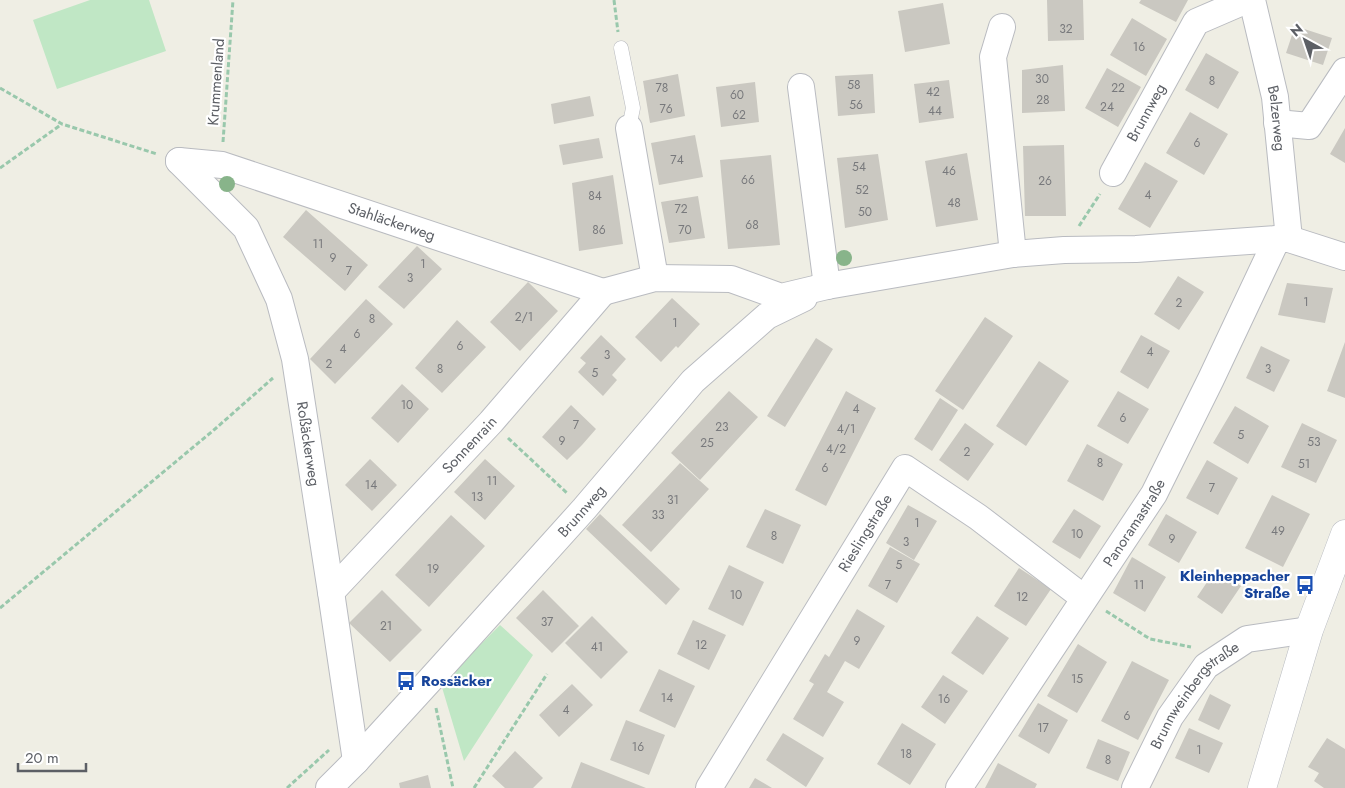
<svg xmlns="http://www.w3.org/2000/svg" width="1345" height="788" font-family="Jost,sans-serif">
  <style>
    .green { fill: #c0e7c5 }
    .building { fill: #cac8c1 }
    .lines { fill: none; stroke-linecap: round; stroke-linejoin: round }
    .lane-casing { stroke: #b9bbc0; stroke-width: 15 }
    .street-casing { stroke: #b9bbc0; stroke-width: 28 }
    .secondary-casing { stroke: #b9bcc2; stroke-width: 29 }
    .path { stroke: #99c8ac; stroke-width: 3; stroke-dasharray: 5 2.5; stroke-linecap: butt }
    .lane { stroke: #fff; stroke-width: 14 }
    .street { stroke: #fff; stroke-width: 26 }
    .secondary { stroke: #fff; stroke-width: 28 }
    .tree { fill: #88b48a }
    .labels { text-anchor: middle; stroke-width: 4.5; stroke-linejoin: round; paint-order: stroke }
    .number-label { font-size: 12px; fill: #78797c }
    .street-label { font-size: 15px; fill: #5c5f65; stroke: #fff }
    .transit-label { font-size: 15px; font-weight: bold; fill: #164399; stroke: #fff; text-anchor: end }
  </style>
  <rect width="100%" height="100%" fill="#efeee4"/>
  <!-- green -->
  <path class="green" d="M90,0H149L166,51L57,89L33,20Z
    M500,625L533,655L464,761L441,684Z"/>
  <!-- building -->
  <path class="building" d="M1047,0H1083L1084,40L1048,41Z
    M1141,0H1188L1176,22L1139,3Z
    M943,3L950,44L905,52L898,11Z
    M1132,18L1167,39L1146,76L1110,55Z
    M1295,26L1332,38L1323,65L1286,53Z
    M1206,53L1239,72L1218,109L1185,90Z
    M1063,65L1065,111L1022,113V70Z
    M1107,68L1141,87L1118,127L1085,108Z
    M678,74L685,116L650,123L643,81Z
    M873,74L875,113L838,116L835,76Z
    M949,80L954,118L919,123L914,84Z
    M755,82L759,122L721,127L716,87Z
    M590,96L594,116L554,124L551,104Z
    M1190,112L1228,134L1204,175L1166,153Z
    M1345,128V163L1330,154Z
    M695,135L703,177L659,185L651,143Z
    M599,138L603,158L563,165L559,145Z
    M1064,145L1066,216H1025L1023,146Z
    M967,153L978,220L936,227L925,161Z
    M878,154L888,220L845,228L837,158Z
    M771,155L780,245L728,249L720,160Z
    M1145,162L1178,181L1150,228L1118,209Z
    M613,175L623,244L579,251L572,183Z
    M698,196L705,238L669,243L661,202Z
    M306,210L368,265L345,291L283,237Z
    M417,246L442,269L404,309L378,287Z
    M1178,276L1204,292L1179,330L1154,314Z
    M528,282L558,311L520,351L490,322Z
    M1287,283L1333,288L1325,323L1278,315Z
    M672,298L700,324L678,348L676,346L661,362L635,337Z
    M366,299L393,324L335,384L310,359Z
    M985,317L1013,336L963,410L935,391Z
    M457,320L486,347L442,393L415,368Z
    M601,335L626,359L612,375L617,380L603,396L578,372L586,363L580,358Z
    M1141,335L1170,351L1148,389L1120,372Z
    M816,338L833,349L785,427L767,416Z
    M1345,342V398L1327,391Z
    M1261,346L1290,360L1274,392L1246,378Z
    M1039,361L1069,381L1026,446L996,426Z
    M402,384L429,409L398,443L371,418Z
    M729,391L758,417L700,480L671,453Z
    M846,391L876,408L826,506L795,490Z
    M1118,391L1149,409L1128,444L1097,426Z
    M940,398L958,410L932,451L914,439Z
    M571,405L596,429L582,445L567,460L542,437Z
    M1235,406L1269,426L1248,464L1213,443Z
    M965,423L994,444L968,481L939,460Z
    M1302,423L1337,440L1316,483L1281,467Z
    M1087,444L1123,464L1103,501L1067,481Z
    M370,459L397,485L372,511L345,485Z
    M485,459L515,486L485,520L454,492Z
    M1207,460L1238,478L1218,515L1186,498Z
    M680,463L709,489L651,552L622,525Z
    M1272,495L1310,514L1283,567L1245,548Z
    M908,505L937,521L914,560L886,543Z
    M765,509L801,525L783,564L746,547Z
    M1074,509L1101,526L1080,559L1052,542Z
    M600,514L680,589L666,605L586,529Z
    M1166,514L1197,532L1179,563L1148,545Z
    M451,515L485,546L429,607L395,575Z
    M890,547L920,564L897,603L868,586Z
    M1132,557L1166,577L1145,612L1113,593Z
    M729,565L764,582L743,626L708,609Z
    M1019,568L1051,589L1026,626L994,606Z
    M1216,569L1241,586L1222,614L1197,597Z
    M382,590L422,630L390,662L349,623Z
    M543,590L579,626L552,653L516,618Z
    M857,609L885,626L859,669L845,661L827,692L844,702L823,737L793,719L814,684L809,681L825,654L829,657Z
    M592,616L628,652L601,679L565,643Z
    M977,616L1009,638L983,675L951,653Z
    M693,620L726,635L709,670L677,654Z
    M1078,644L1107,662L1077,713L1047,696Z
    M1132,661L1169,680L1138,740L1101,721Z
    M659,669L695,686L675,728L639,711Z
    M943,675L968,691L945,724L921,707Z
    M572,684L593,705L559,737L539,715Z
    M1210,694L1231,705L1219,730L1198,720Z
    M1038,703L1068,720L1049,754L1018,736Z
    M626,720L665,735L649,775L610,760Z
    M902,723L936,744L910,785L877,764Z
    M1189,728L1223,743L1209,773L1175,758Z
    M783,733L824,758L806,787L766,760Z
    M1327,738L1345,749V788H1324L1314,781L1319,773L1308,767Z
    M1098,739L1130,752L1118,781L1086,768Z
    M515,751L543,778L533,788H505L492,776Z
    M581,762L646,788H571Z
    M998,763L1037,784L1035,788H985Z
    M428,775L431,788H400L399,783Z
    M755,778L772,788H749Z"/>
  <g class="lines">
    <!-- lane casing -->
    <g class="lane-casing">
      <path id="lane" d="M621,48L633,108L629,128"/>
    </g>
    <!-- street casing -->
    <g class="street-casing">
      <g id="street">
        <path id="s1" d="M1252,0L1275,97L1289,239"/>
        <path d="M1002,27L993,57L1013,254"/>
        <path d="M801,87L827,286"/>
        <path d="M1277,123L1309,126L1345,71"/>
        <path d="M629,128L655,278"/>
        <path id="s2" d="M179,161L246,228L279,299L295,359L331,592L356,761"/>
        <path id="s3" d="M179,161L222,165L603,292"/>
        <path id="s4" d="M1113,173L1196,22L1247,0"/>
        <path d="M603,292L655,278L731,279L781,297L827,286L1013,254L1064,250L1136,249L1277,239H1289L1345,257"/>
        <path id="s5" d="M331,592L491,422L603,292"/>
        <path id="s6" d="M329,788L356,761L430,680L584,509L693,381L767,316L804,298"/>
        <path id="s7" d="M709,788L905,468L978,517L1084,598"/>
        <path id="s8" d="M959,788L1154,494L1211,379L1277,239"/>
        <path id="s9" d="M1135,788L1170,717L1206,666L1247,639L1309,630"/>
      </g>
    </g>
    <!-- secondary casing -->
    <g class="secondary-casing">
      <path id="secondary" d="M1262,788L1309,630L1345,534"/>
    </g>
    <!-- path -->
    <path class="path" d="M614,0L618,32
      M0,88L62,124L157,154
      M223,142L233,0
      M0,168L62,124
      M1079,226L1100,194
      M508,438L567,493
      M0,608L215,429L273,378
      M1106,611L1150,639L1191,647
      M436,708L453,788
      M287,788L329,750
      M474,788L547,674"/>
    <!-- lane -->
    <use href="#lane" class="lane"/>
    <!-- street -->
    <use href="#street" class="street"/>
    <!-- secondary -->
    <use href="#secondary" class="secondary"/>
  </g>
  <!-- trees -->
  <g class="tree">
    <circle cx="227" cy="184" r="8"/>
    <circle cx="844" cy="258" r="8"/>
  </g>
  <!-- icons -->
  <defs>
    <g id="bus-bare" transform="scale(1.5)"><path d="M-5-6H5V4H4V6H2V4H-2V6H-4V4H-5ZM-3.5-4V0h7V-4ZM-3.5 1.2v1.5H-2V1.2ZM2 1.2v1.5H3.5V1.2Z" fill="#1a4fb4" stroke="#fff" stroke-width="2.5" paint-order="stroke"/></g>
  </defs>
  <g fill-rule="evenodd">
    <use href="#bus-bare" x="1305" y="585"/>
    <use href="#bus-bare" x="406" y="681"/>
  </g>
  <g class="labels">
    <!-- number labels -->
    <g class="number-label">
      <text x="1066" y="33">32</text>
      <text x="1139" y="51">16</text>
      <text x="1042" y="83">30</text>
      <text x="1212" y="85">8</text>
      <text x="854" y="89">58</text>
      <text x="662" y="92">78</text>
      <text x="1118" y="92">22</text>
      <text x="933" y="96">42</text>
      <text x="737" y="99">60</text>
      <text x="1043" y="104">28</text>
      <text x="856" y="109">56</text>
      <text x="1107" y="111">24</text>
      <text x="666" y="113">76</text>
      <text x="935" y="115">44</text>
      <text x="739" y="119">62</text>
      <text x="1197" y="147">6</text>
      <text x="677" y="164">74</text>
      <text x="859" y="171">54</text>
      <text x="949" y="175">46</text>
      <text x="748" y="184">66</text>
      <text x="1045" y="185">26</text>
      <text x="862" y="194">52</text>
      <text x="1148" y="199">4</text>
      <text x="595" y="200">84</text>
      <text x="954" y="207">48</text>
      <text x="681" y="213">72</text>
      <text x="865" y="216">50</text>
      <text x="752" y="229">68</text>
      <text x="599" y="234">86</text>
      <text x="685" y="234">70</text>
      <text x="318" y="248">11</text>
      <text x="333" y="262">9</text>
      <text x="423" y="268">1</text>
      <text x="349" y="275">7</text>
      <text x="410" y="282">3</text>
      <text x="1306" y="306">1</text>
      <text x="1179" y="307">2</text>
      <text x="524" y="321">2/1</text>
      <text x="372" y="323">8</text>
      <text x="675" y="327">1</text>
      <text x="357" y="338">6</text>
      <text x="460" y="350">6</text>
      <text x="343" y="353">4</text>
      <text x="1150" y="356">4</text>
      <text x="607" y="359">3</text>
      <text x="329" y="368">2</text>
      <text x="440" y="373">8</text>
      <text x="1268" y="373">3</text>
      <text x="595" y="377">5</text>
      <text x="407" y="409">10</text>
      <text x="856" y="413">4</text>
      <text x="1123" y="422">6</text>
      <text x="576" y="429">7</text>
      <text x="722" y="431">23</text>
      <text x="846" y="433">4/1</text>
      <text x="1241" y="439">5</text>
      <text x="562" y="445">9</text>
      <text x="1314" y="446">53</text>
      <text x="707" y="447">25</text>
      <text x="836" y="453">4/2</text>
      <text x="967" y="456">2</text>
      <text x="1100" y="467">8</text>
      <text x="1304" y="468">51</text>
      <text x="825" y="472">6</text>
      <text x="492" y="485">11</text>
      <text x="371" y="489">14</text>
      <text x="1212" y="492">7</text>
      <text x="477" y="501">13</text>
      <text x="673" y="504">31</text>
      <text x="658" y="519">33</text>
      <text x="917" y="527">1</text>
      <text x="1278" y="535">49</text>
      <text x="1077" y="538">10</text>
      <text x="774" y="540">8</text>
      <text x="1172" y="543">9</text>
      <text x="906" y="546">3</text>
      <text x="899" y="569">5</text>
      <text x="433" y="573">19</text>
      <text x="888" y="589">7</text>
      <text x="1139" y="589">11</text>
      <text x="736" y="599">10</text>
      <text x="1022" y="601">12</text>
      <text x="547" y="626">37</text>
      <text x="386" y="630">21</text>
      <text x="857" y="645">9</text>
      <text x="701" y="649">12</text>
      <text x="597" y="651">41</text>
      <text x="1077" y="683">15</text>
      <text x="667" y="702">14</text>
      <text x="944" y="703">16</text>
      <text x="566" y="714">4</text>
      <text x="1127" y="720">6</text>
      <text x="1043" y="732">17</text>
      <text x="638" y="751">16</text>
      <text x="1199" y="754">1</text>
      <text x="906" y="758">18</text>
      <text x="1108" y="764">8</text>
    </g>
    <!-- street labels -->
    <g class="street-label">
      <text transform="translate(216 82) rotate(-86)" y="5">Krummenland</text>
      <text dy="5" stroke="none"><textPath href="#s4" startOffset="69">Brunnweg</textPath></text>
      <text dy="5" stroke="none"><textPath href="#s1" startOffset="121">Belzerweg</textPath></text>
      <text dy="5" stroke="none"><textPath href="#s3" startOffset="222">Stahläckerweg</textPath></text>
      <text dy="5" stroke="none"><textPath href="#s2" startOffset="321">Roßäckerweg</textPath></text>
      <text dy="5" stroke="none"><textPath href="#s5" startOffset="202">Sonnenrain</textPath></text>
      <text dy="5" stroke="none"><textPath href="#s6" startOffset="375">Brunnweg</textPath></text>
      <text dy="5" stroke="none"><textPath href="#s8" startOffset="318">Panoramastraße</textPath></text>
      <text dy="5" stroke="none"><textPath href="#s7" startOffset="299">Rieslingstraße</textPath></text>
      <text dy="5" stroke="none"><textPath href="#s9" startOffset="112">Brunnweinbergstraße</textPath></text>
    </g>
    <!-- transit labels -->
    <g class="transit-label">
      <text x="1290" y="581">Kleinheppacher<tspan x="1290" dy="17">Straße</tspan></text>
      <text x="421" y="686" text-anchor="start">Rossäcker</text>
    </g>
  </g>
  <!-- north arrow -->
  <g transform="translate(1305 40) rotate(320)" stroke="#ffffff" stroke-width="4" paint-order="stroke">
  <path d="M0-4L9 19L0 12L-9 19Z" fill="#5c5f65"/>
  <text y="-8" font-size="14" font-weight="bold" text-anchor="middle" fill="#5c5f65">N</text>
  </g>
  <!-- scale -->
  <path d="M18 763v8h68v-8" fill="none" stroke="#5c5f65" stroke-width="2.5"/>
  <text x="25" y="763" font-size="15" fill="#5c5f65" stroke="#ffffff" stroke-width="4" paint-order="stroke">20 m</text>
</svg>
